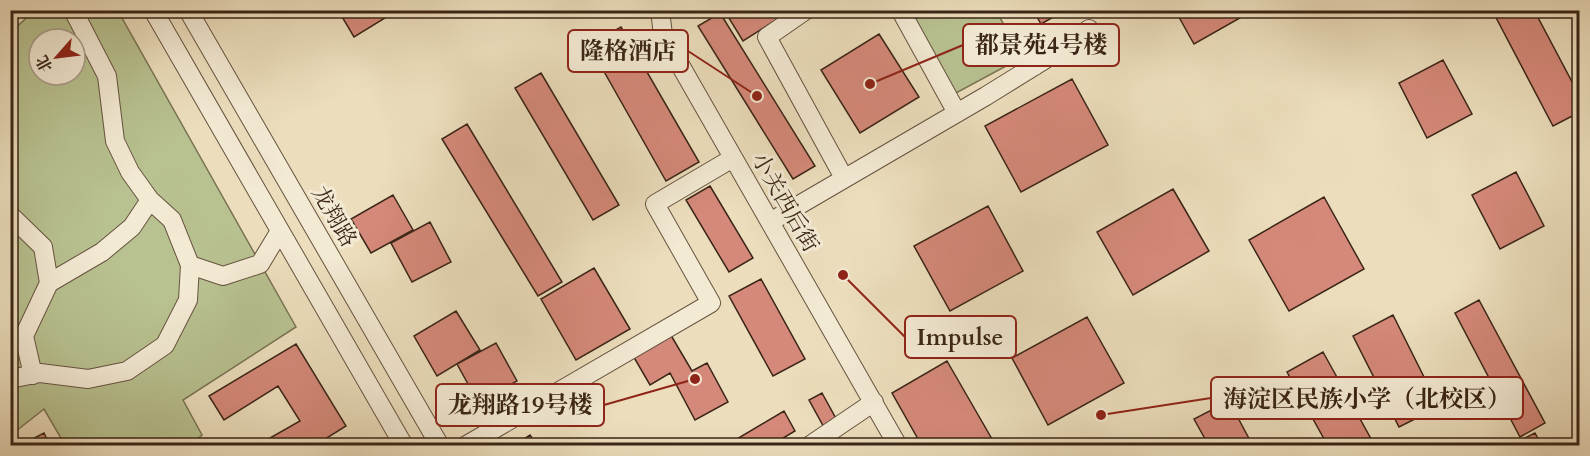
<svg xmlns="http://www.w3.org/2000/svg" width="1590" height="456" font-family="Cardo,'Noto Serif SC',serif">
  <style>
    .green { fill: #b8c190; stroke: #797353; stroke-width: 1.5; fill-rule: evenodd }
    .building { fill: #d5897a; stroke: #3a2516; stroke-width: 1.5 }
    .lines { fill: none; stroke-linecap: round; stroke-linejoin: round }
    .minor-casing { stroke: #665340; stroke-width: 20 }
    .minor { stroke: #f3ead4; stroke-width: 18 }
    .labels { text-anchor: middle; stroke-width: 6; stroke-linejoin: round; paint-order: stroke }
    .street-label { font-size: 22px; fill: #3a2516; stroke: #f3ead4 }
    .leader { fill: none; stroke: #8f2418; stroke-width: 2 }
    .callout-dot { fill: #8f2418; stroke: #f3ead4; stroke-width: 2 }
    .callout { fill: #f3ead4; stroke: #8f2418; stroke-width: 2 }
    .callout-label { font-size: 24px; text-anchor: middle; font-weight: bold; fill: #3a2516 }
  </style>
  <rect width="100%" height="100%" fill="#ecdebd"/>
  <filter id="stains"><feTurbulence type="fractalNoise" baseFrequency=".00333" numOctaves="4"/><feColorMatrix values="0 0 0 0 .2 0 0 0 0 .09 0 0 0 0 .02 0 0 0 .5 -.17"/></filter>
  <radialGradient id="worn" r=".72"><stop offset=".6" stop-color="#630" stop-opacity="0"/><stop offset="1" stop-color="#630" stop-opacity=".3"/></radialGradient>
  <!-- green -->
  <path class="green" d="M34,11H118L296,327L183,400L202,435L190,445H65L44,409L11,435L10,33ZM39,39H75V75H39Z
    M929,11H996L1023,57L956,93L915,19Z"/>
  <!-- building -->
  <path class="building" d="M338,10H398L354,37Z
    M724,10H792L743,41Z
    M1033,10H1066L1041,24Z
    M1175,10H1254L1194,44Z
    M1492,10H1534L1580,97V112L1553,126Z
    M720,13L815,166L793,179L698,26Z
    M621,27L699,162L666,181L589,45Z
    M879,34L919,97L860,133L821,70Z
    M1443,60L1472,114L1427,138L1399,83Z
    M541,73L619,205L593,220L515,88Z
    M1072,79L1108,145L1021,192L985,126Z
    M467,124L562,282L538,296L442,139Z
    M1516,172L1544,226L1500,249L1472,195Z
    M710,186L753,258L729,272L686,200Z
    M1173,189L1209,251L1133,295L1097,232Z
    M393,195L413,230L371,253L351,219Z
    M1324,197L1364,269L1289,311L1249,240Z
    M988,206L1023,271L950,311L914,246Z
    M430,222L451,262L412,282L391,243Z
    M594,268L630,329L576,360L541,299Z
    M761,279L805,359L773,376L729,296Z
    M1479,300L1545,423L1520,437L1455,313Z
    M456,311L480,350L437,376L414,336Z
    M1393,315L1439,407L1399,427L1353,336Z
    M1087,317L1124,383L1048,425L1012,358Z
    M669,332L692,371L707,363L728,402L695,420L670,373L650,385L632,354Z
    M496,343L517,381L478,402L457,364Z
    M296,344L346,426L314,446H256L300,421L278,386L224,420L209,396Z
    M1323,352L1375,446H1328L1287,372Z
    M947,361L996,446H922L892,393Z
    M822,393L839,424L826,431L809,400Z
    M1229,401L1253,446H1209L1194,419Z
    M784,411L795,431L770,446H725Z
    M44,433L50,446H19Z
    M1535,433L1542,446H1511V445Z
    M530,435L537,446H513Z
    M1467,439L1471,446H1455Z
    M855,440L858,446H845Z"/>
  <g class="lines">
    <!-- minor casing -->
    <g class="minor-casing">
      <path id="minor" d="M73,10L107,76L115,141L130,172L150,200
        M153,10L404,446
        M188,10L440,446
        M660,10L663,35L898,446
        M806,10L767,37L844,178
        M10,12L12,10
        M902,13L957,113
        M1020,41L1035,66
        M10,215L43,247L49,283
        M770,222L986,96L1078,39L1089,29
        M33,375L24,336L49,283L102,252L132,227L150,200L172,220L190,265
        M10,379L40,373L88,379L127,371L165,345L188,300L190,265L223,276L260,264L280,231
        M465,446L711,303L655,204L733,158
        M809,446L874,402"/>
    </g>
    <!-- minor -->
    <use href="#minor" class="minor"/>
  </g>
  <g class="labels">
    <!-- street labels -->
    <g class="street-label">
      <text transform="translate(786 202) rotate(60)" y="8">小关西后街</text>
      <text transform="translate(335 216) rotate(60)" y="8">龙翔路</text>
    </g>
  </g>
  <!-- callouts -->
  <path class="leader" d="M870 84L963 45M757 96L688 51M843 275L905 337M1101 415L1211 398M695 379L604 405"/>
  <g class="callout-dot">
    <circle cx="870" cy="84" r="6"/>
    <circle cx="757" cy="96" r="6"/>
    <circle cx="843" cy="275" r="6"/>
    <circle cx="1101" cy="415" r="6"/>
    <circle cx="695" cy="379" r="6"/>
  </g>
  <g class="callout">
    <rect x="963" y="24" width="156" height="42" rx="6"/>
    <rect x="568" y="30" width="120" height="42" rx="6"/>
    <rect x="905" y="316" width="111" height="42" rx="6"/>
    <rect x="1211" y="377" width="312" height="42" rx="6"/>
    <rect x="436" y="384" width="168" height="42" rx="6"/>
  </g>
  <g class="callout-label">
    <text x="1041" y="53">都景苑4号楼</text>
    <text x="628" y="59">隆格酒店</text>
    <text x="960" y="345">Impulse</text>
    <text x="1367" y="407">海淀区民族小学（北校区）</text>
    <text x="520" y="413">龙翔路19号楼</text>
  </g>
  <!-- margin -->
  <rect width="1590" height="456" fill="none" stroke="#ecdebd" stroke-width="36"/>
  <rect x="12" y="12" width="1566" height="432" fill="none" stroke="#3a2516" stroke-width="3"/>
  <rect x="18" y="18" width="1554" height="420" fill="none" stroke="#3a2516" stroke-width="1.5"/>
  <!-- north arrow -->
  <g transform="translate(57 57) rotate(242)"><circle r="28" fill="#f3ead4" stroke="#a99b88" stroke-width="1.5"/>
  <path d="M0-4.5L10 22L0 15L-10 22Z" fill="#8f2418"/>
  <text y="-9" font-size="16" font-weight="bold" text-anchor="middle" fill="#3a2516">北</text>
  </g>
  <rect width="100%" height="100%" filter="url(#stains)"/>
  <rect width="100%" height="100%" fill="url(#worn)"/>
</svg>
